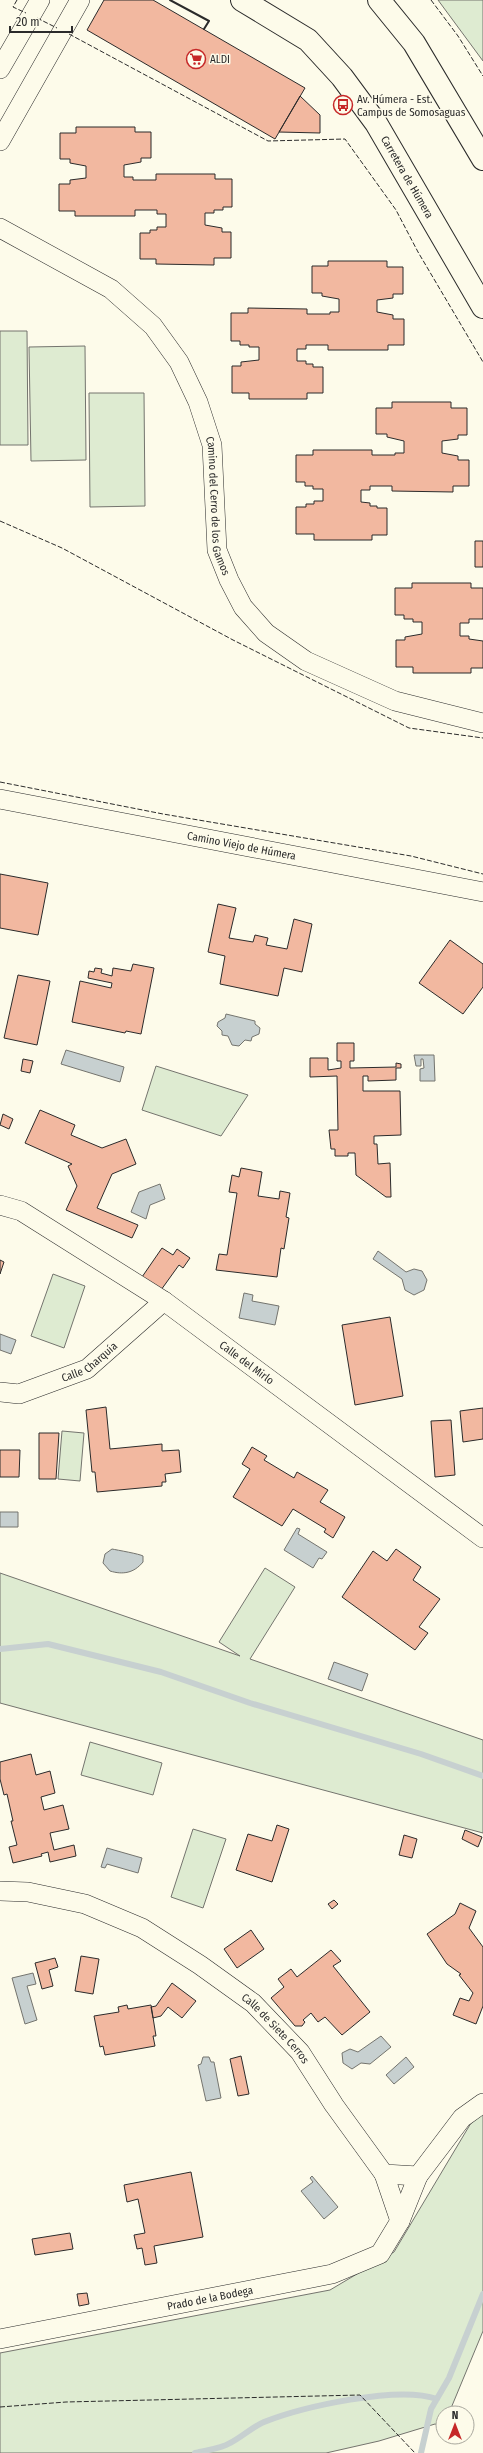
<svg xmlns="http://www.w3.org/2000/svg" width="483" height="2453" font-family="'Fira Sans Condensed',sans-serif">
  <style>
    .green { fill: #deebd1; stroke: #74746e }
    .water { fill: #c7d0d0; stroke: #74746e }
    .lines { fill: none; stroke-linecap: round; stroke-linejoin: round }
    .stream { stroke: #c7d0d0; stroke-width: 6 }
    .building { fill: #f2b8a0; stroke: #2b2b2b }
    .minor-casing { stroke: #2b2b2b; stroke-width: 20 }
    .tertiary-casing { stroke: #2b2b2b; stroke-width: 24 }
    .minor { stroke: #fdfbea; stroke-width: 19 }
    .tertiary { stroke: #fdfbea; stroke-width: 22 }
    .fence { stroke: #2b2b2b; stroke-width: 1; stroke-dasharray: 5 2; stroke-linecap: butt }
    .wall { stroke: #2b2b2b; stroke-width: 2 }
    .labels { text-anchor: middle; stroke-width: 3; stroke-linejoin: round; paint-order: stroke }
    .poi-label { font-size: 11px; fill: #2b2b2b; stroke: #fdfbea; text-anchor: start }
    .street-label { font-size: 11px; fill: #2b2b2b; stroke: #fdfbea }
  </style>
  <rect width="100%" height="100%" fill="#fdfbea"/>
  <!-- green -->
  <path class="green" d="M438,0H483V61Z
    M0,331H27L28,445H0Z
    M85,346L86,460L31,461L29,347Z
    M89,393H144L145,506L90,507Z
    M156,1066L248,1095L221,1136L142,1110Z
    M53,1274L85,1286L64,1348L31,1336Z
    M62,1431L84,1433L80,1481L58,1479Z
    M265,1568L295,1587L250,1659L483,1740V1833L0,1703V1573L240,1656L219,1642Z
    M90,1742L162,1763L153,1795L81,1775Z
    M193,1829L226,1839L203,1908L171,1897Z
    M483,2114V2331L449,2413H443V2426L435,2424L379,2441L326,2453H0V2353L330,2290L394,2252L471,2123Z"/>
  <!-- water -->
  <path class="water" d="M226,1014L255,1021V1024L260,1028L259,1034L252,1037L251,1041L245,1040L239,1046L232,1045L228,1036L222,1035V1031L217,1026L218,1022L225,1018Z
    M66,1050L124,1067L120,1082L61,1064Z
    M414,1055H434L435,1081H420V1069L424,1068L423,1059H421V1066H416Z
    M160,1184L165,1199L150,1205L146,1219L131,1212L139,1192Z
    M378,1251L406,1272L414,1269L422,1271L427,1280L424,1290L414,1295L405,1290L402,1279L373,1259Z
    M244,1293L253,1295L252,1301L279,1306L275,1325L239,1318Z
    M0,1334L16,1340L11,1354L0,1350Z
    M0,1512H18V1527H0Z
    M297,1528L300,1529L298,1534L327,1552L322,1559L319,1558L313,1568L284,1550Z
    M112,1549C117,1550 140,1554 143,1556V1562C134,1573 123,1575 110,1571L103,1563L105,1554Z
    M334,1662L368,1674L362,1691L328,1679Z
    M107,1848L142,1858L138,1873L107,1864L105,1868L101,1867Z
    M33,1973L36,1984L27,1986L37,2020L25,2024L12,1978Z
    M381,2036L391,2047L370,2064L361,2063L352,2069L343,2063L342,2053L350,2049L358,2052Z
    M203,2057H209L211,2062H214L221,2098L206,2101L198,2065L201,2064Z
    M406,2057L414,2067L394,2084L386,2075Z
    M312,2176L338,2207L324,2219L301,2191L313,2182L310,2178Z"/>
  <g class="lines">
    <!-- stream -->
    <path class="stream" d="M0,1649L48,1644L161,1672L250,1703L421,1754L483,1776
      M195,2453C206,2450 220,2449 230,2443C242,2437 252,2427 264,2422C302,2407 398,2385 437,2399
      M421,2453L431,2409L449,2378L483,2294"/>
  </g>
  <!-- building -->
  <path class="building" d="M104,0H153L305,88L275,139L87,30Z
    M300,96L320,115V133L279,132Z
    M76,127H135V132H151V158H141V162L124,165V177H133V180H156V174H215V179H232V207H223V210H214V213H205V225L222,228V232H231V258H214V265L156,264V259H140V233H150V230H157V227H166V214H157V210H135V216H75V211H59V184H70V180L86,178V166L70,163V159H60V133H76Z
    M328,261H387V267H403V294H393V298L377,300V312L393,315V319H404V345H388V350H328V345H306V349H297V361H306V364H313V367H323V393H307V399H249V393H232V366H241V362L259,360V347H249V345H240V341H231V313H248V308L307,309V314H330V312H339V299L322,296V293H312V266H328Z
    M392,402H451V408H467V435H458V439L442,441V453L458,456V460H469V486H453V492L392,491V486H370V490H361V502L370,503V506H377V508H387V535H372V540H314V534H296V507H306V504H314V501H323V489H313V486H305V482H296V455H313V450H372V455H395V453H404V441L387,437V434H376V408H392Z
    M475,541H483V567H475Z
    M412,583H471V588H483V619H469V623H460V636H469V639L483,641V668H471V673H413V667H396V640H405V637L422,634V622H413V619H404V615H395V588H412Z
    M0,874L48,883L38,935L0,928Z
    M218,904L236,908L229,938L253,942L255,935L268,938L266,945L287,949L294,919L312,924L302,972L284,968L278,996L220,984L225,956L208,952Z
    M450,940L483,964V987L463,1014L419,983Z
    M133,964L154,968L141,1034L126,1031L125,1033L72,1022L80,981L111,988L112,983L88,978L89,971L94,972L95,968L102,969L101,973L112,976L113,968L131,971Z
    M18,975L50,981L37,1045L4,1038Z
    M337,1043H354V1061H350V1068L396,1067V1063L401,1064V1068H396V1080L368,1081V1076H363V1091H400L401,1135L374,1136V1144H377L378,1164L390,1163L391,1197H386L356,1175L355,1153H348V1156H335V1149H331L329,1130H338L337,1076L310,1077V1058H328V1070L341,1068V1061H337Z
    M23,1059L33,1061L30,1073L21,1071Z
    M40,1110L75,1125L71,1135L102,1148L126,1139L136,1164L112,1174L97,1208L138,1225L132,1238L66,1210L77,1186L68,1166L72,1164L25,1143Z
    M3,1114L13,1119L9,1129L0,1125Z
    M241,1168L262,1172L258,1196L279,1199L280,1191L290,1193L286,1217L289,1218L284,1249L281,1248L277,1277L216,1270L219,1254L227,1255L237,1193L229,1192L232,1175L239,1177Z
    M162,1248L173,1255L177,1249L190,1258L183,1268L179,1265L161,1290L142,1277Z
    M0,1260L4,1262L0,1274Z
    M390,1317L403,1396L355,1405L342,1325Z
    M106,1407L110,1449L162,1444V1451L179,1450L181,1472L165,1474L166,1482H162V1486L97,1492L95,1472H92L86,1410Z
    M483,1408V1439L463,1442L460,1411Z
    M451,1420L455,1475L435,1477L431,1421Z
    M39,1433H59L56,1479H39Z
    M252,1447L267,1456L264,1460L294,1478L297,1472L328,1490L320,1502L345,1517L333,1538L324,1532L326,1529L293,1509L282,1526L233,1497L250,1469L242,1464Z
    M0,1450H20L19,1477H0Z
    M396,1549L421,1567L413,1580L440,1599L419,1627L428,1633L415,1650L342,1597L373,1551L387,1561Z
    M31,1754L36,1775L50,1771L55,1793L41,1797L44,1810L63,1805L69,1829L50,1833L54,1850L74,1845L76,1856L50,1862L48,1852L41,1854L42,1856L13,1863L9,1847L17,1845L11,1821H13L7,1794L4,1795L0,1779V1762Z
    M277,1825L289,1829L272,1882L236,1870L248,1834L272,1841Z
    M465,1830L482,1837L478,1847L462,1839Z
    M404,1835L417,1839L412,1858L399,1855Z
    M334,1900L338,1904L332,1909L328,1904Z
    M460,1903L476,1911L469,1928L483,1947V2006L476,2024L453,2015L460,1998L469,2001L473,1993L459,1975L461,1974L447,1964L427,1934L455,1914Z
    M251,1930L264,1949L237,1968L224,1949Z
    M331,1950L341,1961L333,1966L370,2012L342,2035L325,2017L318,2022L311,2013L303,2020L305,2022L302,2026H295L271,1998L284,1987L278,1979L291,1969L297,1977Z
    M81,1956L99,1959L93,1994L75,1991Z
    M55,1958L58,1967L49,1970L53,1986L42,1989L35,1963Z
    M172,1983L196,2001L182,2018L168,2007L161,2016L153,2018L151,2007L156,2006Z
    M127,2005L128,2009L151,2005L156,2036H153L155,2046L105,2055L103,2046L100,2047L94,2016L119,2012L118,2007Z
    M241,2056L249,2094L238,2096L230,2059Z
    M191,2172L203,2237L154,2246L157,2263L145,2265L142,2248L137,2249L134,2235L145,2233L138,2199L127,2202L124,2185Z
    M70,2233L73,2249L35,2255L32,2239Z
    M87,2293L89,2304L79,2306L77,2294Z"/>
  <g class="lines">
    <!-- minor casing -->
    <g class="minor-casing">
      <g id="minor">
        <path d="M0,69L40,0"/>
        <path d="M0,141L80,0"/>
        <path id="s1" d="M0,228L111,289L153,326L179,362L198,402L212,445L217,550L229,580L243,607L266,633L306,661L395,701L483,723"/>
        <path id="s2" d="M0,799L483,892"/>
        <path id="s3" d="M0,1205L21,1211L164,1301L483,1538"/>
        <path id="s4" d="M0,1392L19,1394L87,1369L164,1301"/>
        <path id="s5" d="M0,1891L28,1892L85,1904L142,1928L200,1965L253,2003L300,2052L334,2105L384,2174L418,2176L462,2118L483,2103"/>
        <path d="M384,2174L400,2221"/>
        <path id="s6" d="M0,2339L332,2274L380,2254L400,2221L418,2176"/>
      </g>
    </g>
    <!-- tertiary casing -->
    <g class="tertiary-casing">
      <g id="tertiary">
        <path id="s7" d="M242,0L308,40L342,77L376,123L483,307"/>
        <path d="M379,0L414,43L483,159"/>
      </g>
    </g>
    <!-- minor -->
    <use href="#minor" class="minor"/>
    <!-- tertiary -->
    <use href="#tertiary" class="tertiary"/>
    <!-- fence -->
    <path class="fence" d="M17,0L13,7L26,13
      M431,0L458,36L483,76
      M37,18L57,28
      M69,34L268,141L345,139L396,210L418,252L483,362
      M0,521L62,548L233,640L409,728L483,738
      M0,782L163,814L411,856L483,874
      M0,2407L66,2402L360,2395L415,2453"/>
    <!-- wall -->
    <path class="wall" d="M170,0L209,21L204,29"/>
  </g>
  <!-- icons -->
  <defs>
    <g id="supermarket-ring" transform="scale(1)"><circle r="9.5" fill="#fdfbea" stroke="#c62828" stroke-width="1.5"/><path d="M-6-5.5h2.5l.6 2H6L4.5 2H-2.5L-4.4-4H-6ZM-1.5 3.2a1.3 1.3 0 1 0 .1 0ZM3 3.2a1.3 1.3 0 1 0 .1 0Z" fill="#c62828"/></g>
    <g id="bus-ring" transform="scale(1)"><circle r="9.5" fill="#fdfbea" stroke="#c62828" stroke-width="1.5"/><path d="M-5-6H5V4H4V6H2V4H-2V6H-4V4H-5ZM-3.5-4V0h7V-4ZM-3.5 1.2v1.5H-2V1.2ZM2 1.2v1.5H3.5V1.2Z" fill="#c62828"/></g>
  </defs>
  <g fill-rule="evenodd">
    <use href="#supermarket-ring" x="196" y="59"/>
    <use href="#bus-ring" x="343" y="105"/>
  </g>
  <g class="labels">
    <!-- poi labels -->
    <g class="poi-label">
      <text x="210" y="63">ALDI</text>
      <text x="357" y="103">Av. Húmera - Est.<tspan x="357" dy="13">Campus de Somosaguas</tspan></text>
    </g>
    <!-- street labels -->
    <g class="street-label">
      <text dy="4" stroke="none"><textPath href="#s7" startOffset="247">Carretera de Húmera</textPath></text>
      <text dy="4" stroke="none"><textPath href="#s1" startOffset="378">Camino del Cerro de los Gamos</textPath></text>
      <text dy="4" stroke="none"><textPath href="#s2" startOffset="246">Camino Viejo de Húmera</textPath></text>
      <text dy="4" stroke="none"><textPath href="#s4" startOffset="97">Calle Charquía</textPath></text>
      <text dy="4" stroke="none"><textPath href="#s3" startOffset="294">Calle del Mirlo</textPath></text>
      <text dy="4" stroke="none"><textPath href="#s5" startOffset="316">Calle de Siete Cerros</textPath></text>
      <text dy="4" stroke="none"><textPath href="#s6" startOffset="214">Prado de la Bodega</textPath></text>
    </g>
  </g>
  <!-- north arrow -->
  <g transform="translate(455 2425)"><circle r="19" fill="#fdfbea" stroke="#a9a89e"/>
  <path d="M0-3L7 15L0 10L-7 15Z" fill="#c62828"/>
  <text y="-6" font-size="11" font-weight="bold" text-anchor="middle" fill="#2b2b2b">N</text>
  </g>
  <!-- scale -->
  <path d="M10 26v6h62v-6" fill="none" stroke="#2b2b2b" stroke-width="2"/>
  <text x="16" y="26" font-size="12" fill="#2b2b2b" stroke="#fdfbea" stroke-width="3" paint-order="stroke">20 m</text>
</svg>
